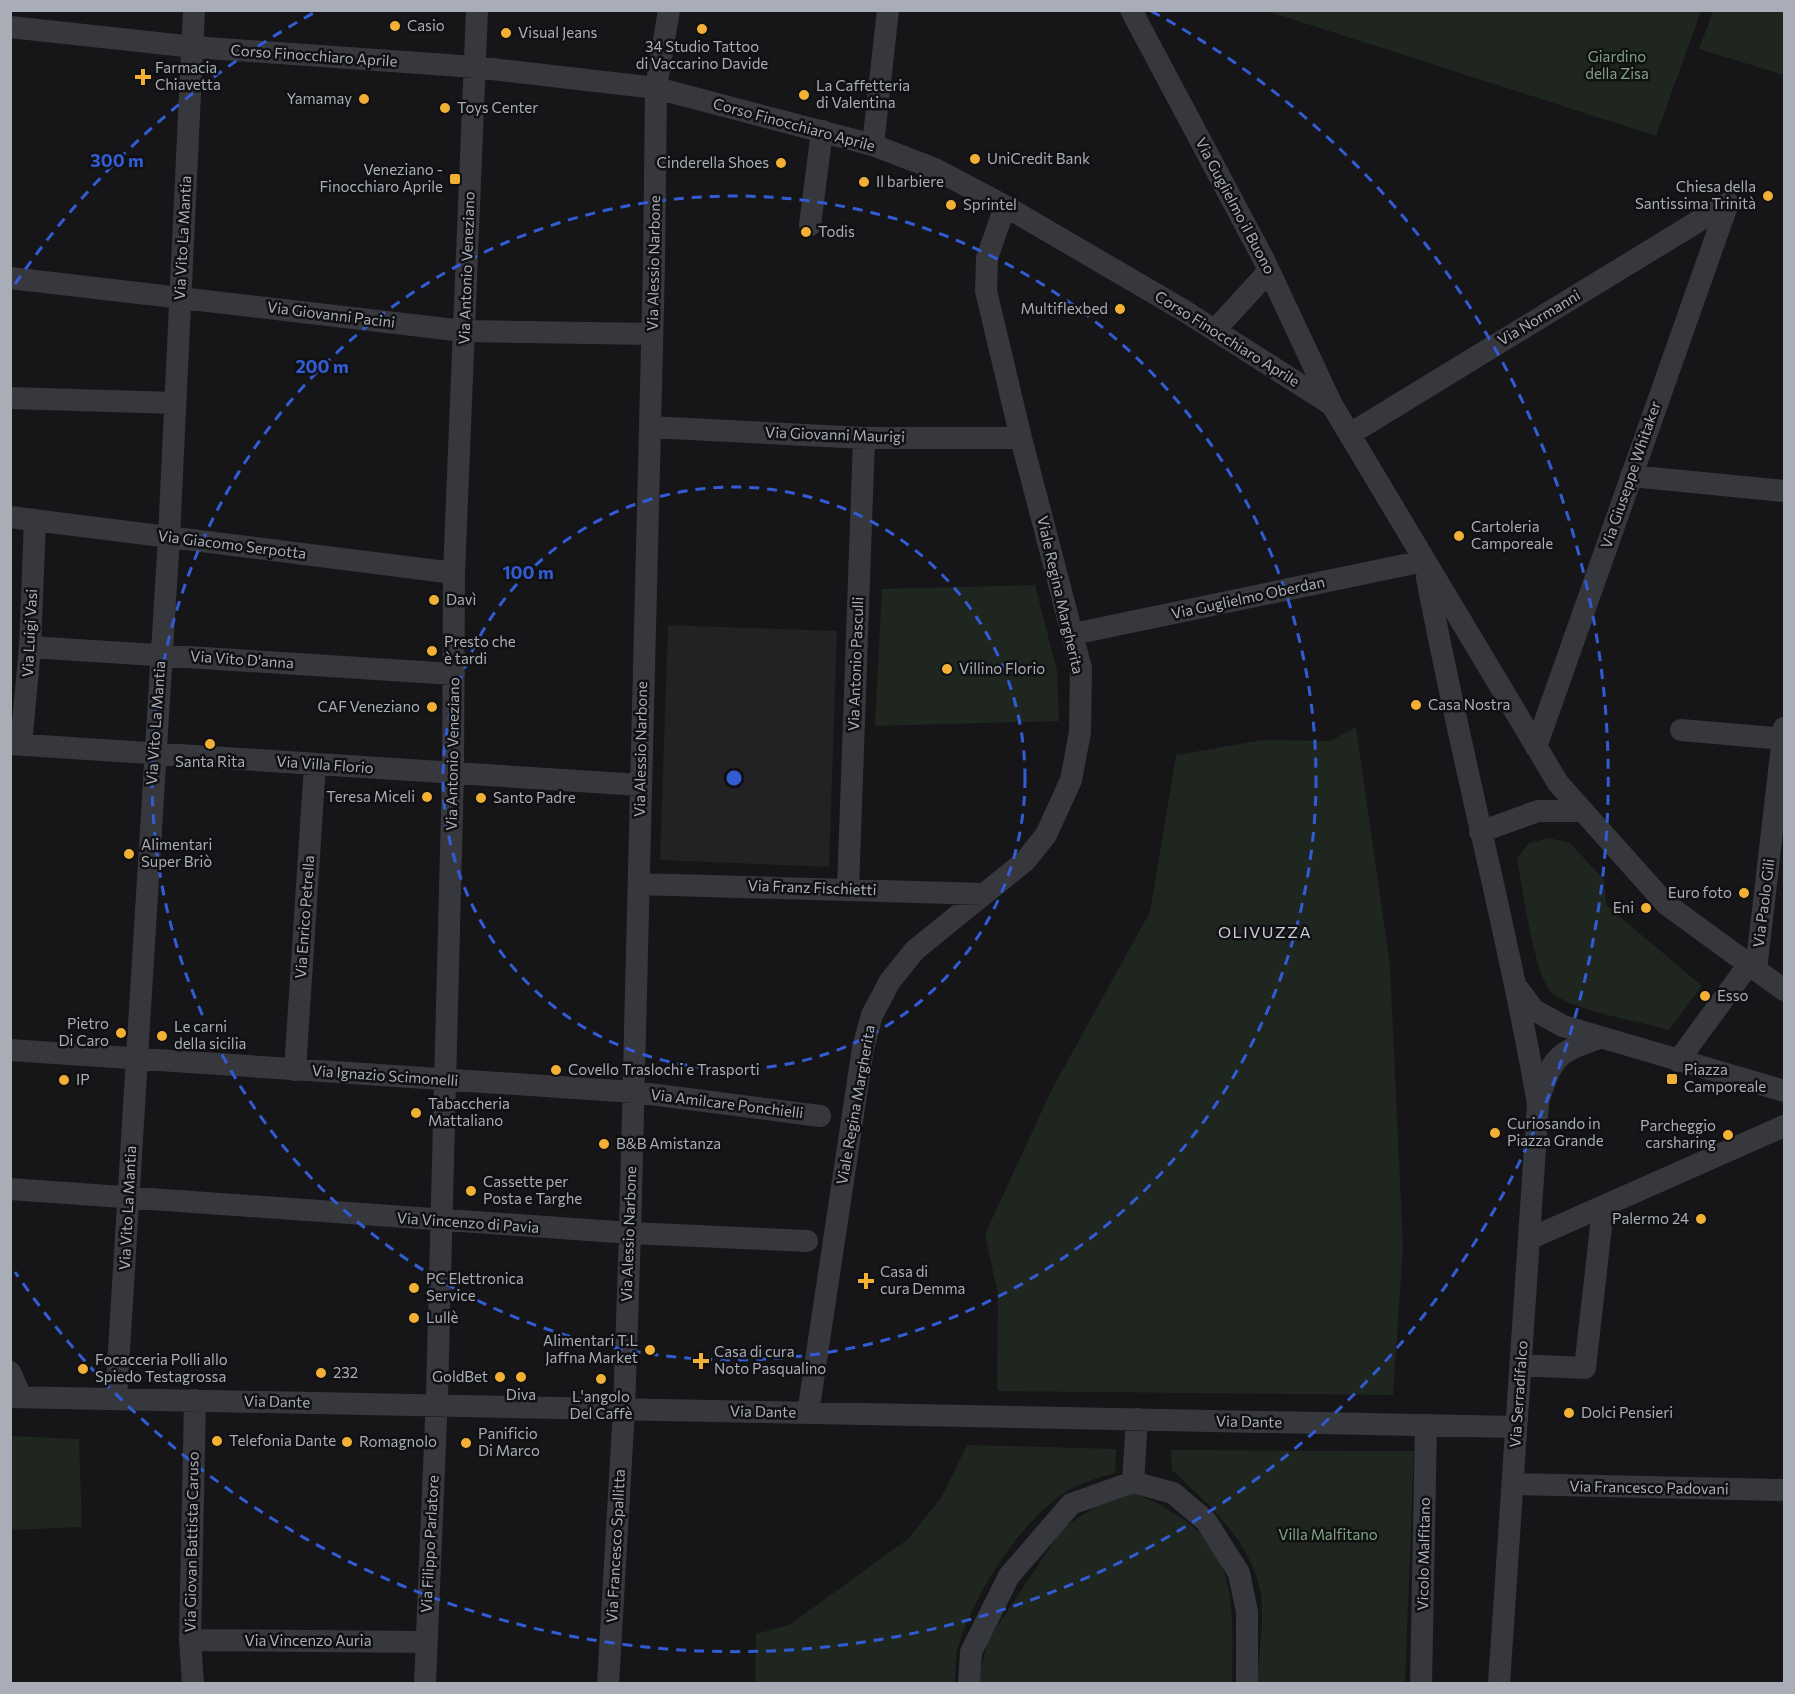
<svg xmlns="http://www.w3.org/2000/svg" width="1795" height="1694" font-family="Commissioner,sans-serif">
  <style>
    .built { fill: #222225 }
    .green { fill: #1e261f }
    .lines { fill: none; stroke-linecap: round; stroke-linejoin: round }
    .minor { stroke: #37383d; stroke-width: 22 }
    .ring { fill: none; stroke: #325cd3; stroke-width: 3; stroke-dasharray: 10 8 }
    .poi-dot { fill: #f2b134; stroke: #111113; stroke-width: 2 }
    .labels { text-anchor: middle; stroke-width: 5; stroke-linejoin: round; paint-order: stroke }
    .poi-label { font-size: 15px; fill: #a8adb8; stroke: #111113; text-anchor: start }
    .street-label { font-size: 15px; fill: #a8adb8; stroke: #111113 }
    .park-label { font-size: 15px; fill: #7fa381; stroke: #111113 }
    .neighbourhood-label { font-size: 16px; letter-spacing: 1.5px; fill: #c9ccd4; stroke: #111113 }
    .centre { fill: #325cd3; stroke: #111113; stroke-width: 3 }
    .ring-label { font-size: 18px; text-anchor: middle; font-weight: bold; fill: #325cd3; stroke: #111113; stroke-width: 5; stroke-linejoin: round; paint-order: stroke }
  </style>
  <rect width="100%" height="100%" fill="#161618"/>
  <!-- built -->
  <path class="built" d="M668,625L837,631L829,867L660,860Z"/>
  <!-- green -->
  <path class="green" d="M1267,11H1701L1656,136Z
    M1713,11H1784V75L1699,49Z
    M1035,585L1057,671L1059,721L875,726L882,589Z
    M1356,727L1390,966L1403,1246L1393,1395L997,1391L998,1295L985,1234L1052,1089L1150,912L1176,755L1264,740L1330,741Z
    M1549,838L1570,843L1604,880L1606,905L1702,986L1669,1030C1637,1021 1582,1012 1554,995C1535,983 1522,885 1517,859L1529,843Z
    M10,1436L79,1439L82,1527L11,1530Z
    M967,1445L1116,1449L1115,1473C1093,1479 1071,1486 1053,1501C1012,1535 974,1596 958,1647C955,1658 956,1672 955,1683H755L756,1634L789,1625L908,1539L941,1498Z
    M1171,1450L1414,1451L1405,1683H1257C1259,1655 1264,1624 1261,1596C1253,1542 1209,1505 1172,1470Z
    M1134,1493C1236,1535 1234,1584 1232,1683L977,1684L988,1640L1063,1528L1115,1494Z"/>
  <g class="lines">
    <!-- minor -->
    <path class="minor" d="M1131,10L1263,258L1332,405
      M10,27L194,47L475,67L656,88L873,145L935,169L1005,206L1183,310L1332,405L1558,783L1666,904L1784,990
      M873,145L888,10
      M810,225L822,131
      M10,278L464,331L652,334
      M1215,330L1269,271
      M10,398L175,403
      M650,427L864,438H1021
      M1350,434L1728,203
      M1631,476L1784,491
      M10,517L454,573
      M1427,578C1460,754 1507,927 1538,1104L1499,1684
      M1073,634L1424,561
      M30,647L454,674
      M1681,730L1784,739
      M10,744L640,785
      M21,745L30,647L35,520
      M1536,747L1728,203
      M1480,832L1538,811H1581
      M639,884L984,894
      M848,890L864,438
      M1756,970L1784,728
      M1519,990L1534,1010L1563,1026L1784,1091
      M10,1050L634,1092L820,1116
      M1678,1061L1749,964
      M295,1070L315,764
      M1539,1099C1553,1057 1556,1053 1599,1038
      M10,1189L630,1233L807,1241
      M1529,1239L1784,1126
      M1521,1365L1585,1368L1603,1209
      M10,1372L21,1397
      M10,1397L1516,1427
      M116,1399L169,537L194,10
      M808,1413L863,1048L872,1015L890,981L915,950L1025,861L1046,835L1071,780L1080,732L1081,668L1021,438L986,291L987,258L1005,206
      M1133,1482L1137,1419
      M1514,1484L1784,1490
      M190,1640L426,1642
      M193,1684L190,1640L195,1400
      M425,1684L437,1395L453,773L454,573L477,10
      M608,1684L624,1409L630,1233L654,266L656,88L669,10
      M969,1684L971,1652L1009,1576L1071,1504L1133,1482L1173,1493L1206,1521L1239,1573L1247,1612V1684
      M1421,1684L1426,1425"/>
  </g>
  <!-- distance rings -->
  <g class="ring">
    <circle cx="734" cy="778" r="291"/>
    <circle cx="734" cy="778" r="582"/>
    <path d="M15 284A873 873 0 0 1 317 11M1151 11A873 873 0 1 1 15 1272"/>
  </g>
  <!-- markers -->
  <g class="poi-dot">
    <circle cx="395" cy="26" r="6"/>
    <circle cx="702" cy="29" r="6"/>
    <circle cx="506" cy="33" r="6"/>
    <path d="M140 68h6v6h6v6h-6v6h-6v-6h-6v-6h6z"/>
    <circle cx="804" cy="95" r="6"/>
    <circle cx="364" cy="99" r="6"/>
    <circle cx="445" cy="108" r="6"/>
    <circle cx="975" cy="159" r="6"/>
    <circle cx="781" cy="163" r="6"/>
    <rect x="449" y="173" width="12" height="12" rx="3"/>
    <circle cx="864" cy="182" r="6"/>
    <circle cx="1768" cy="196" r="6"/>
    <circle cx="951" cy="205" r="6"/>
    <circle cx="806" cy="232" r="6"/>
    <circle cx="1120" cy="309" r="6"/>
    <circle cx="1459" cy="536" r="6"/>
    <circle cx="434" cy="600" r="6"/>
    <circle cx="432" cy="651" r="6"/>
    <circle cx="947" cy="669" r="6"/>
    <circle cx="1416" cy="705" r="6"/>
    <circle cx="432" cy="707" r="6"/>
    <circle cx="210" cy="744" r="6"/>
    <circle cx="427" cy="797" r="6"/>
    <circle cx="481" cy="798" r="6"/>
    <circle cx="129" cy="854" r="6"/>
    <circle cx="1744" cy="893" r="6"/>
    <circle cx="1646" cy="908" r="6"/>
    <circle cx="1705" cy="996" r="6"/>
    <circle cx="121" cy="1033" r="6"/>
    <circle cx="162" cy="1036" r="6"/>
    <circle cx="556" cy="1070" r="6"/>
    <rect x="1666" y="1073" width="12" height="12" rx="3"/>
    <circle cx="64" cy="1080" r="6"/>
    <circle cx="416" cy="1113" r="6"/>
    <circle cx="1495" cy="1133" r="6"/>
    <circle cx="1728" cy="1135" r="6"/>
    <circle cx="604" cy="1144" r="6"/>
    <circle cx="471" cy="1191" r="6"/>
    <circle cx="1701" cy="1219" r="6"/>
    <path d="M863 1272h6v6h6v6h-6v6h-6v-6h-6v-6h6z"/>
    <circle cx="414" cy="1288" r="6"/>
    <circle cx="414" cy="1318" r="6"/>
    <circle cx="650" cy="1350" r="6"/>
    <path d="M698 1352h6v6h6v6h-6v6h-6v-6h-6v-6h6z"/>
    <circle cx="83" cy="1369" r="6"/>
    <circle cx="321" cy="1373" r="6"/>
    <circle cx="500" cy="1377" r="6"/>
    <circle cx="521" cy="1377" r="6"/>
    <circle cx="601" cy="1379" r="6"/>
    <circle cx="1569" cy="1413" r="6"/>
    <circle cx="217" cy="1441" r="6"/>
    <circle cx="347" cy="1442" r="6"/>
    <circle cx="466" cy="1443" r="6"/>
  </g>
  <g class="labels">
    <!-- poi labels -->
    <g class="poi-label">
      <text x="407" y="31">Casio</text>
      <text x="518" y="38">Visual Jeans</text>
      <text x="702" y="52" text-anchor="middle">34 Studio Tattoo<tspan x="702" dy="17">di Vaccarino Davide</tspan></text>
      <text x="155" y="73">Farmacia<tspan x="155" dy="17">Chiavetta</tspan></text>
      <text x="816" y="91">La Caffetteria<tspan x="816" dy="17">di Valentina</tspan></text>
      <text x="352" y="104" text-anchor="end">Yamamay</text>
      <text x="457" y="113">Toys Center</text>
      <text x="987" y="164">UniCredit Bank</text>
      <text x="769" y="168" text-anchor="end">Cinderella Shoes</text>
      <text x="443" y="175" text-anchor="end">Veneziano -<tspan x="443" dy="17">Finocchiaro Aprile</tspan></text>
      <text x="876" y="187">Il barbiere</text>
      <text x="1756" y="192" text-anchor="end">Chiesa della<tspan x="1756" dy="17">Santissima Trinità</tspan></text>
      <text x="963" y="210">Sprintel</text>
      <text x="818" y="237">Todis</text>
      <text x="1108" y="314" text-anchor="end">Multiflexbed</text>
      <text x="1471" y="532">Cartoleria<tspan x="1471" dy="17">Camporeale</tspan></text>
      <text x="446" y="605">Davì</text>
      <text x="444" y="647">Presto che<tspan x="444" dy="17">è tardi</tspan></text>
      <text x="959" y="674">Villino Florio</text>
      <text x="1428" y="710">Casa Nostra</text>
      <text x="420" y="712" text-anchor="end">CAF Veneziano</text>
      <text x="210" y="767" text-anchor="middle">Santa Rita</text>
      <text x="415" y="802" text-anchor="end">Teresa Miceli</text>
      <text x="493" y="803">Santo Padre</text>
      <text x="141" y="850">Alimentari<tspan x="141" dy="17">Super Briò</tspan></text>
      <text x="1732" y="898" text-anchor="end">Euro foto</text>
      <text x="1634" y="913" text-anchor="end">Eni</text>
      <text x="1717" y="1001">Esso</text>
      <text x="109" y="1029" text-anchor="end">Pietro<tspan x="109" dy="17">Di Caro</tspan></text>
      <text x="174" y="1032">Le carni<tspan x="174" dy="17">della sicilia</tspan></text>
      <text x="568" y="1075">Covello Traslochi e Trasporti</text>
      <text x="1684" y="1075">Piazza<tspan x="1684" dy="17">Camporeale</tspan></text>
      <text x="76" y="1085">IP</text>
      <text x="428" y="1109">Tabaccheria<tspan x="428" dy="17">Mattaliano</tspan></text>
      <text x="1507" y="1129">Curiosando in<tspan x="1507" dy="17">Piazza Grande</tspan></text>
      <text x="1716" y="1131" text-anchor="end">Parcheggio<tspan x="1716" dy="17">carsharing</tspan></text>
      <text x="616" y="1149">B&amp;B Amistanza</text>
      <text x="483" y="1187">Cassette per<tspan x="483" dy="17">Posta e Targhe</tspan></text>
      <text x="1689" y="1224" text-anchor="end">Palermo 24</text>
      <text x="880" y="1277">Casa di<tspan x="880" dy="17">cura Demma</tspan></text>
      <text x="426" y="1284">PC Elettronica<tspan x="426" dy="17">Service</tspan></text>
      <text x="426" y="1323">Lullè</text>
      <text x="638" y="1346" text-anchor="end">Alimentari T.L<tspan x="638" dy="17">Jaffna Market</tspan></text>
      <text x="714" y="1357">Casa di cura<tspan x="714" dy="17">Noto Pasqualino</tspan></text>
      <text x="95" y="1365">Focacceria Polli allo<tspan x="95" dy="17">Spiedo Testagrossa</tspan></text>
      <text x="333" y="1378">232</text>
      <text x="488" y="1382" text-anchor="end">GoldBet</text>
      <text x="521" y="1400" text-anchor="middle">Diva</text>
      <text x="601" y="1402" text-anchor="middle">L'angolo<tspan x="601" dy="17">Del Caffè</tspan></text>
      <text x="1581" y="1418">Dolci Pensieri</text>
      <text x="478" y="1439">Panificio<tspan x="478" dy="17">Di Marco</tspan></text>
      <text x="229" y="1446">Telefonia Dante</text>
      <text x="359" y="1447">Romagnolo</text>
    </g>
    <!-- street labels -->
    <g class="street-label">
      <text transform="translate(314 56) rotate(4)" y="5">Corso Finocchiaro Aprile</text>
      <text transform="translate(794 125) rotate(15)" y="5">Corso Finocchiaro Aprile</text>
      <text transform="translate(1235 206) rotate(62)" y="5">Via Guglielmo il Buono</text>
      <text transform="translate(183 238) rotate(-87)" y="5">Via Vito La Mantia</text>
      <text transform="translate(654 263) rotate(-89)" y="5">Via Alessio Narbone</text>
      <text transform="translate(467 268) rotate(-88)" y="5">Via Antonio Veneziano</text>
      <text transform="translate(331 315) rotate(7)" y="5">Via Giovanni Pacini</text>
      <text transform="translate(1539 318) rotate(-31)" y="5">Via Normanni</text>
      <text transform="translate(1227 339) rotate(32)" y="5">Corso Finocchiaro Aprile</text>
      <text transform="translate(835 435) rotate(2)" y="5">Via Giovanni Maurigi</text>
      <text transform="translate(1631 475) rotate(-71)" y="5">Via Giuseppe Whitaker</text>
      <text transform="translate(232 545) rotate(7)" y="5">Via Giacomo Serpotta</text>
      <text transform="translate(1060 595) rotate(77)" y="5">Viale Regina Margherita</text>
      <text transform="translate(1248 598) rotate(-12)" y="5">Via Guglielmo Oberdan</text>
      <text transform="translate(30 633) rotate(-87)" y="5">Via Luigi Vasi</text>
      <text transform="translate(242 660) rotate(4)" y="5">Via Vito D'anna</text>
      <text transform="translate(856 664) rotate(-88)" y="5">Via Antonio Pasculli</text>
      <text transform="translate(156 723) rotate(-86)" y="5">Via Vito La Mantia</text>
      <text transform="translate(641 749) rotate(-89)" y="5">Via Alessio Narbone</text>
      <text transform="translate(453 754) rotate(-89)" y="5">Via Antonio Veneziano</text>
      <text transform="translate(325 765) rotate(4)" y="5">Via Villa Florio</text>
      <text transform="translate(812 888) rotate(2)" y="5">Via Franz Fischietti</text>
      <text transform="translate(1764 903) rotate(-83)" y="5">Via Paolo Gili</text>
      <text transform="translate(305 917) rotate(-86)" y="5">Via Enrico Petrella</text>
      <text transform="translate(385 1076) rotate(4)" y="5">Via Ignazio Scimonelli</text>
      <text transform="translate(727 1104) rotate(7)" y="5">Via Amilcare Ponchielli</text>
      <text transform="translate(856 1105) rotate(-80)" y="5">Viale Regina Margherita</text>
      <text transform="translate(128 1208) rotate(-87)" y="5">Via Vito La Mantia</text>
      <text transform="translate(468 1223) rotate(4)" y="5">Via Vincenzo di Pavia</text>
      <text transform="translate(629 1234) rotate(-88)" y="5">Via Alessio Narbone</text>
      <text transform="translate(1519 1394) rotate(-86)" y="5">Via Serradifalco</text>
      <text transform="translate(277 1402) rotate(1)" y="5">Via Dante</text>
      <text transform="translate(763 1412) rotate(1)" y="5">Via Dante</text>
      <text transform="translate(1249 1422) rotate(1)" y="5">Via Dante</text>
      <text transform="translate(1649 1488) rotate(1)" y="5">Via Francesco Padovani</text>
      <text transform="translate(192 1542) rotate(-89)" y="5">Via Giovan Battista Caruso</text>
      <text transform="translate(430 1544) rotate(-87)" y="5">Via Filippo Parlatore</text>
      <text transform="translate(616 1546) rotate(-87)" y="5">Via Francesco Spallitta</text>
      <text transform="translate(1424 1554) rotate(-89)" y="5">Vicolo Malfitano</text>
      <text x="308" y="1646">Via Vincenzo Auria</text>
    </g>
    <!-- park labels -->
    <g class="park-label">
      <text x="1617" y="62">Giardino<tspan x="1617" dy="17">della Zisa</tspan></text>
      <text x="1328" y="1540">Villa Malfitano</text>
    </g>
    <!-- neighbourhood labels -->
    <g class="neighbourhood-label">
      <text x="1265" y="938">OLIVUZZA</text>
    </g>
  </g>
  <circle cx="734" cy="778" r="9" class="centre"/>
  <g class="ring-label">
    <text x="117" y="167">300 m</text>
    <text x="322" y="373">200 m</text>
    <text x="528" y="579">100 m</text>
  </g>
  <!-- border -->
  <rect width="1795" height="1694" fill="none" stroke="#a8adb8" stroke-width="24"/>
</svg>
